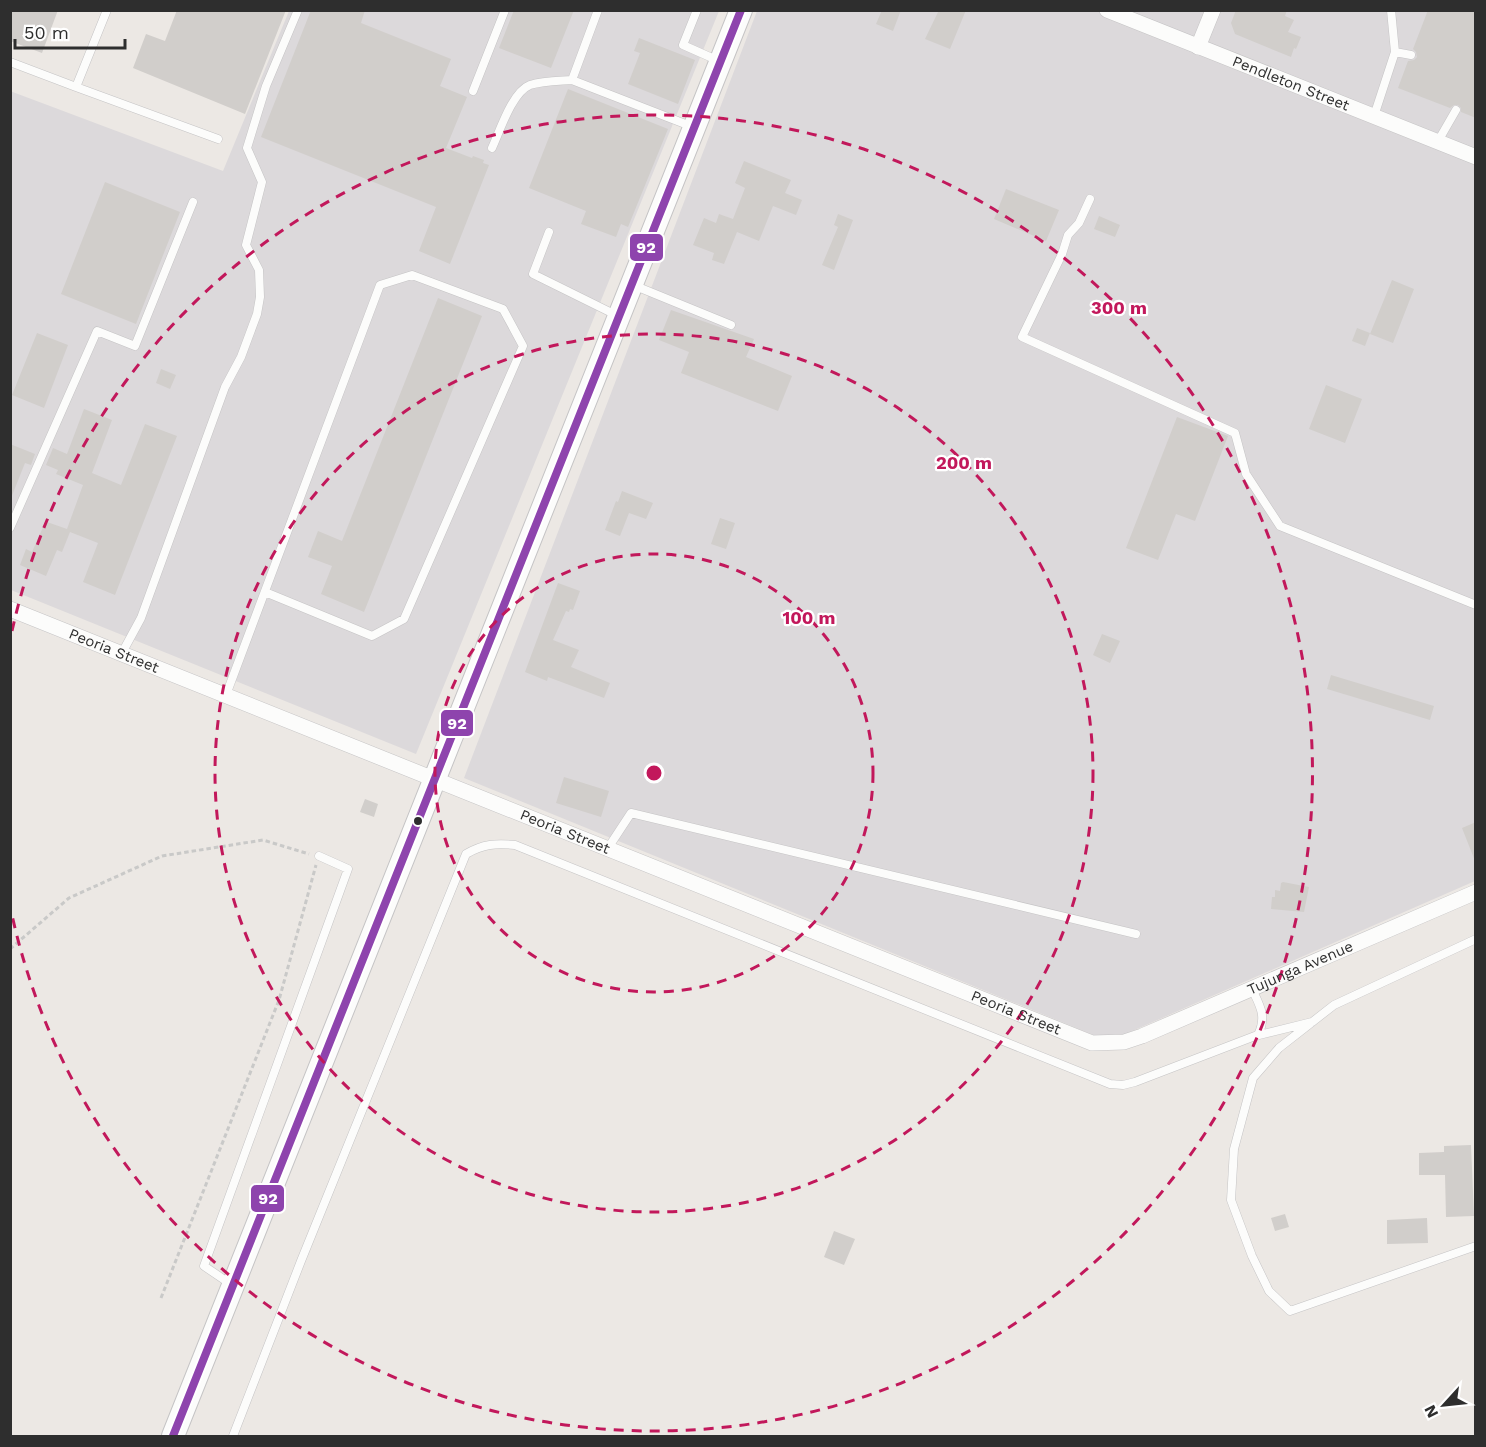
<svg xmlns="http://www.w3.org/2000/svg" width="1486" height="1447" font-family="'Work Sans',sans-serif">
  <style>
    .industrial { fill: #dcd9db }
    .building { fill: #d1cecb }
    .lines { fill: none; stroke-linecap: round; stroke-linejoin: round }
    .service-casing { stroke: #c5c4c5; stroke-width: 9 }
    .minor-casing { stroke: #c5c4c5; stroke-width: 16 }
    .secondary-casing { stroke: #c5c4c5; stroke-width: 24 }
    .path { stroke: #c9c9c8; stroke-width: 3; stroke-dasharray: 4.5 3; stroke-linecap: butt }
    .service { stroke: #fcfcfb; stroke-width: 8 }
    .minor { stroke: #fcfcfb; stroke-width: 15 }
    .secondary { stroke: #fcfcfb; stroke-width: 22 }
    .bus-1-casing { stroke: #fff; stroke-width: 12 }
    .bus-1 { stroke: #8e44ad; stroke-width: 8 }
    .ring { fill: none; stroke: #c2185b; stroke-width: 3; stroke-dasharray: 10 8 }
    .bus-dot { fill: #2e2e2e; stroke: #fff; stroke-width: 2 }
    .labels { text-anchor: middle; stroke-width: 4.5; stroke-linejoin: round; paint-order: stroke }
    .street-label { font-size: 15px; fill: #2e2e2e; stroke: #fff }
    .centre { fill: #c2185b; stroke: #fff; stroke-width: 3 }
    .ring-label { font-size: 18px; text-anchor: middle; font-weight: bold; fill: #c2185b; stroke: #fff; stroke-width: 4.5; stroke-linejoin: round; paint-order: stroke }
    .line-badge { stroke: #fff; stroke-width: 2 }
    .badge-label { font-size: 16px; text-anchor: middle; font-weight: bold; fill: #fff }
  </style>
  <rect width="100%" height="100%" fill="#ece8e4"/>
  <!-- industrial -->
  <path class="industrial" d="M289,11H719L416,754L11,590L10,91L223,171Z
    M757,11H1097L1475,161V881L1114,1039L1096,1036L464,778Z
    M1121,11H1208L1197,40Z
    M1217,11H1475V154L1203,45Z"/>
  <!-- building -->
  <path class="building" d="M10,10H58L42,53L10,41Z
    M177,10H286L245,114L133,68L146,34L165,41Z
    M311,10H365L361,23L451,59L440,86L467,97L446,148L472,158L473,156L484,160L483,163L489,165L450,264L419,251L436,207L261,137Z
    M514,10H574L551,68L499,48Z
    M882,10H901L893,31L876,24Z
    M939,10H966L950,49L925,39Z
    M1236,10H1287L1285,16L1294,20L1288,32L1301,37L1296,49L1294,48L1291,57L1235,34L1231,23Z
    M1428,10H1476V118L1461,112V108L1458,105H1454L1450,108L1398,88L1408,61L1414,60L1417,57L1416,52L1413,49Z
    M639,38L695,60L678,104L628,84L640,53L634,51Z
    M568,89L668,129L628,227L621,224L616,237L581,224L586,211L529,188Z
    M744,161L791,180L785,193L802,200L796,215L773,206L759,241L737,232L724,264L712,260L714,253L693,245L704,218L716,223L719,214L733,219L745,188L735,183Z
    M105,182L180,212L136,324L61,294Z
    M1006,189L1059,210L1046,241L994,219Z
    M838,214L853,220L834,270L822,265L838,227L834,225Z
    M1099,216L1120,225L1115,237L1094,229Z
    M1392,280L1414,289L1393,343L1370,334Z
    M438,298L482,316L364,612L321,594L332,566L308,557L318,531L342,541Z
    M671,310L754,339L746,357L792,376L778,411L681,373L689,352L659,340Z
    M1357,328L1370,333L1365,346L1352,341Z
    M37,333L68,345L44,408L12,395Z
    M161,369L176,375L170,389L156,383Z
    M1326,385L1362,399L1345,443L1309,429Z
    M84,409L112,420L92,473L121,485L145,424L177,436L115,595L83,582L98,543L70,532L62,552L57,550L46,576L20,565L26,549L32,552L44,525H46L47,522L67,529L83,485L56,474L58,470L46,465L53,448L67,454Z
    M1177,417L1228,436L1195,521L1176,514L1158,560L1126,548Z
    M10,444L35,454L31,465L25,463L11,498Z
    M622,491L653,503L646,519L629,513L620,536L605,530L616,501L618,502Z
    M720,518L735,523L726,549L711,544Z
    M558,583L580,591L573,610L570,609L569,612L566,611L553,640L579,650L571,667L610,683L604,698L548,677L547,681L525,672Z
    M1102,634L1120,641L1110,663L1093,655Z
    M1331,675L1434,706L1430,720L1327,689Z
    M564,777L609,791L601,817L556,803Z
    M365,799L378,804L374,817L360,812Z
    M1476,822V861H1475L1462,828Z
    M1283,882L1309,887L1304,912L1271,909L1272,897H1275V890L1280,891L1281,883Z
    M1471,1145L1474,1216L1446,1217L1445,1175H1419V1153L1444,1152V1146Z
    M1285,1214L1289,1227L1275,1231L1271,1218Z
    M1427,1218L1428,1243L1387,1244V1220Z
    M834,1231L855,1239L844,1265L824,1257Z"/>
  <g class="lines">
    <!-- service casing -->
    <g class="service-casing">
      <path id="service" d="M697,10L683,45L719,61
        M1395,52L1411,55
        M10,62L76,87L107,10
        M572,80L598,10
        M76,87L218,139
        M473,91L505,10
        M1374,116L1395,52L1391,10
        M1437,143L1456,110
        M492,148C500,131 512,92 530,85C543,81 559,81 572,80L693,127
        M1090,199L1079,223L1068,235L1062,254L1022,337L1235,433L1246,474L1280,526L1476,605
        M549,232L533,274L618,316
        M633,285L731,325
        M10,528L97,331L135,346L193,202
        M122,653L141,618L225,387L241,357L257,314L260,297L259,270L246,245L262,182L247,148L266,86L298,10
        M226,695L380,285L412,275L503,309L523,346L404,619L372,636L265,592
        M608,848L631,813L1136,934
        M1476,939L1334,1005L1279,1048L1253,1078L1234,1149L1231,1200L1252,1256L1269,1291L1290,1311L1476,1246
        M1252,989C1260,1006 1267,1016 1258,1035
        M232,1285L204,1266L348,869L319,856
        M233,1436L301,1261L466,854C483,844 496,843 515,845L1110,1084L1123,1085L1135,1082L1255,1036L1312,1022"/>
    </g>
    <!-- minor casing -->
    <g class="minor-casing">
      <g id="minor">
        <path id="s1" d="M1107,10L1476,157"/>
        <path d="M1198,47L1213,10"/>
        <path id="s2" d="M10,609L1092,1043L1124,1042L1142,1036L1476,892"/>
      </g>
    </g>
    <!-- secondary casing -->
    <g class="secondary-casing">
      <path id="secondary" d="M173,1436L741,10"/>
    </g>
    <!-- path -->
    <path class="path" d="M10,949L69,898L162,856L263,840L309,854
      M161,1298L279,1000L316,865"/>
    <!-- service -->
    <use href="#service" class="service"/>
    <!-- minor -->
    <use href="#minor" class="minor"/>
    <!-- secondary -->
    <use href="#secondary" class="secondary"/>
    <!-- bus-1 casing -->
    <g class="bus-1-casing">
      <path id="bus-1" d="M173,1436L741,10"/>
    </g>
    <!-- bus-1 -->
    <use href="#bus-1" class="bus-1"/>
  </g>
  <!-- distance rings -->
  <g class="ring">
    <circle cx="654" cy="773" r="219"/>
    <circle cx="654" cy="773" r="439"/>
    <path d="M12 631A658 658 0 1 1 12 915"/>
  </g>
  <!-- markers -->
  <circle class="bus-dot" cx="418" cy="821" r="5"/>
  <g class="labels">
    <!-- street labels -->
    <g class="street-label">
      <text dy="5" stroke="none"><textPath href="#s1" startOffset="198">Pendleton Street</textPath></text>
      <text dy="5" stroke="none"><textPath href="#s2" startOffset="112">Peoria Street</textPath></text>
      <text dy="5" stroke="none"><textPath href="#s2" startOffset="598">Peoria Street</textPath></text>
      <text dy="5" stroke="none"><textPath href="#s2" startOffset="1389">Tujunga Avenue</textPath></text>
      <text dy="5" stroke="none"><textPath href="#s2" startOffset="1084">Peoria Street</textPath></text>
    </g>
  </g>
  <circle cx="654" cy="773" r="9" class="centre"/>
  <g class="ring-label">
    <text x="1119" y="314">300 m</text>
    <text x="964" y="469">200 m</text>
    <text x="809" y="624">100 m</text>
  </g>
  <g class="line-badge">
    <rect x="629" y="233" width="35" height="29" rx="6" fill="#8e44ad"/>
    <rect x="440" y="709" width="34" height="28" rx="6" fill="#8e44ad"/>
    <rect x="250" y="1184" width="35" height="29" rx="6" fill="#8e44ad"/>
  </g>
  <g class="badge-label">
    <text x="646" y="253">92</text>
    <text x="457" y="729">92</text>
    <text x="268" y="1204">92</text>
  </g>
  <!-- border -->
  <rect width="1486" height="1447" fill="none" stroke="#2e2e2e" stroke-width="24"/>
  <!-- north arrow -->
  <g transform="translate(1444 1405) rotate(243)" stroke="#ffffff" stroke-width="4.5" paint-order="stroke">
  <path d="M0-4.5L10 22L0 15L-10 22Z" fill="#2e2e2e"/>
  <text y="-9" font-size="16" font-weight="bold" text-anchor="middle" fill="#2e2e2e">N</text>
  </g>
  <!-- scale -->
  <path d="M15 39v9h110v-9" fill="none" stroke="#2e2e2e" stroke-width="3"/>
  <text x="24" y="39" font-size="18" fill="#2e2e2e" stroke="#ffffff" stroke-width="4.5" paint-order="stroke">50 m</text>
</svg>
